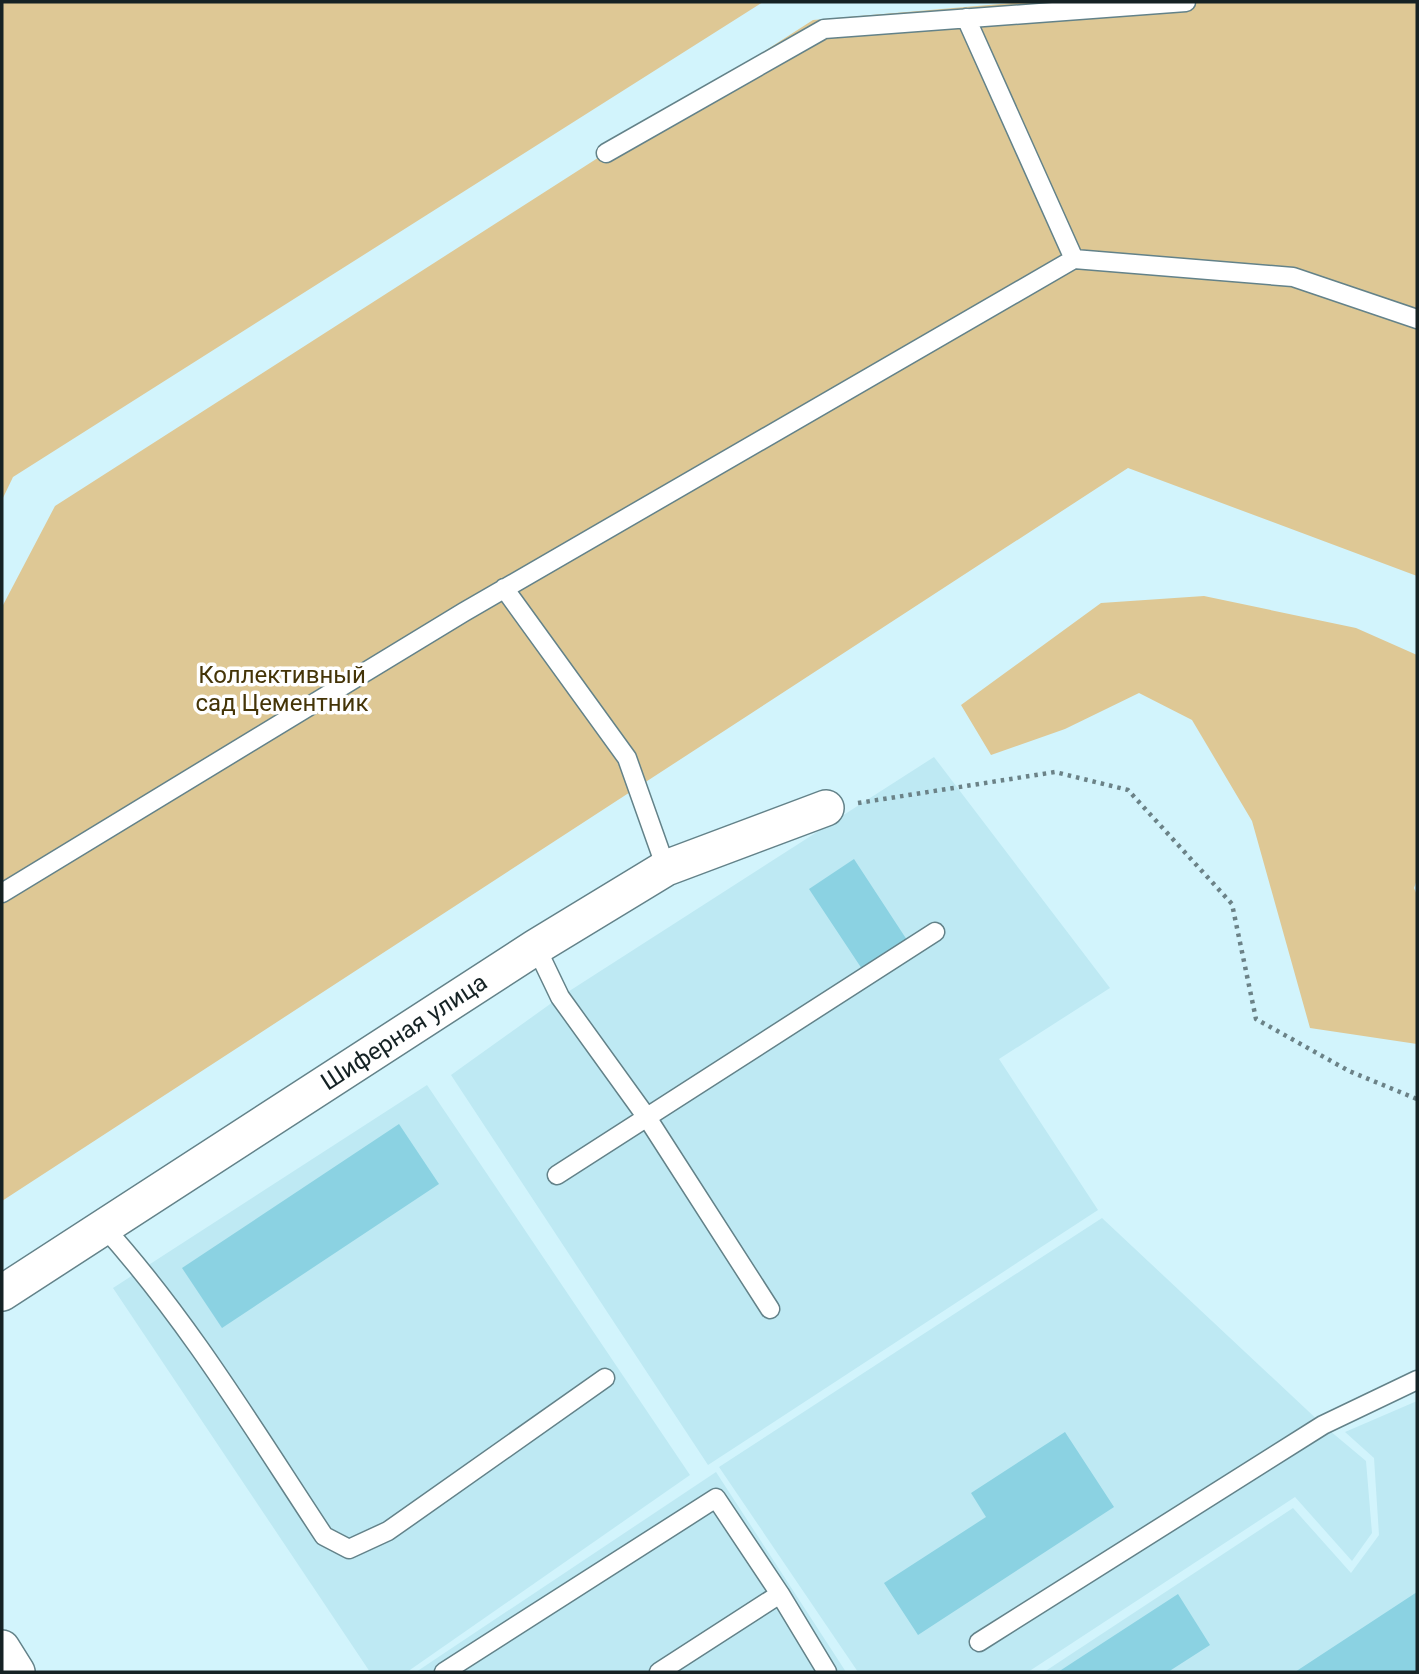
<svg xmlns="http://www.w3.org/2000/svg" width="1419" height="1674" font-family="Roboto,sans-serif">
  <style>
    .built { fill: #bee9f3 }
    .green { fill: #dec895 }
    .building { fill: #8bd2e2 }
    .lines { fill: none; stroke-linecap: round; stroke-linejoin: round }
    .service-casing { stroke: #638289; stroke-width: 21 }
    .minor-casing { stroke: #638289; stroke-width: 38 }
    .path { stroke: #6b8287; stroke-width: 4.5; stroke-dasharray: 3.5 5; stroke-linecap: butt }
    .service { stroke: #fff; stroke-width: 18 }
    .minor { stroke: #fff; stroke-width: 35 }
    .labels { text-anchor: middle; stroke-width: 7; stroke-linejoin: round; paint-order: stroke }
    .park-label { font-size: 24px; fill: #443407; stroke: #fff }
    .street-label { font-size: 24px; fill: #152224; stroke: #fff }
  </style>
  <rect width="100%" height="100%" fill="#d2f4fc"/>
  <!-- built -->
  <path class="built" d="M934,757L1110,988L999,1059L1098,1210L708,1465L451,1075L560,997Z
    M427,1085L690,1475L407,1672H370L113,1288Z
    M1102,1218L1323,1425L1366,1461L1372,1533L1352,1561L1295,1497L1028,1672H858L719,1467Z
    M1417,1401V1672H1044L1293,1508L1351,1573L1379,1535L1374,1458L1345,1432Z
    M716,1472L846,1672H416Z"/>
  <!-- green -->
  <path class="green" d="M2,2H763L13,477L2,500Z
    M1023,2H1417V576L1128,468L2,1201V607L55,506L813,20Z
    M1204,596L1356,628L1417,655V880L1414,888L1417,895V1044L1310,1028L1252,821L1192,720L1139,693L1065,729L991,755L961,705L1101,603Z"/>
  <!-- building -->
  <path class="building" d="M854,859L907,940L862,969L809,889Z
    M399,1124L439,1184L222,1328L182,1268Z
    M1065,1432L1114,1507L918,1635L884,1583L986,1517L971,1493Z
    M1417,1592V1672H1295Z
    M1178,1594L1210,1645L1168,1672H1058Z"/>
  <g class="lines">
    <!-- service casing -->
    <g class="service-casing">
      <path id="service" d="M966,18L1074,259
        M606,153L824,29L1186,2
        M504,588L627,758L666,868
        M2,893L464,612L1074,259L1293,277L1417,319
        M536,947L560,997L648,1119L770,1309
        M557,1175L935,932
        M103,1226C188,1320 254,1430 324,1536L349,1549L388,1531L605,1378
        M979,1642L1323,1425L1417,1380
        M444,1672L716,1498L780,1594L827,1672
        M659,1672L780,1594"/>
    </g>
    <!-- minor casing -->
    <g class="minor-casing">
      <path id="minor" d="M2,1293L536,947L666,868L826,808
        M2,1648L17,1672"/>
    </g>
    <!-- path -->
    <path class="path" d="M858,803L1055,772L1128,790L1232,904L1256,1019L1349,1071L1417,1099"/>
    <!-- service -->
    <use href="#service" class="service"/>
    <!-- minor -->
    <use href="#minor" class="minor"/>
  </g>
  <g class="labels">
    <!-- park labels -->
    <g class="park-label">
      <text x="282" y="683">Коллективный<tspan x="282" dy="28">сад Цементник</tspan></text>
    </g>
    <!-- street labels -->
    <g class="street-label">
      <text transform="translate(404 1032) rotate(-33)" y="8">Шиферная улица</text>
    </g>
  </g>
  <!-- border -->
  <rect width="1419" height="1674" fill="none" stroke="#152224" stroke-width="7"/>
</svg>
